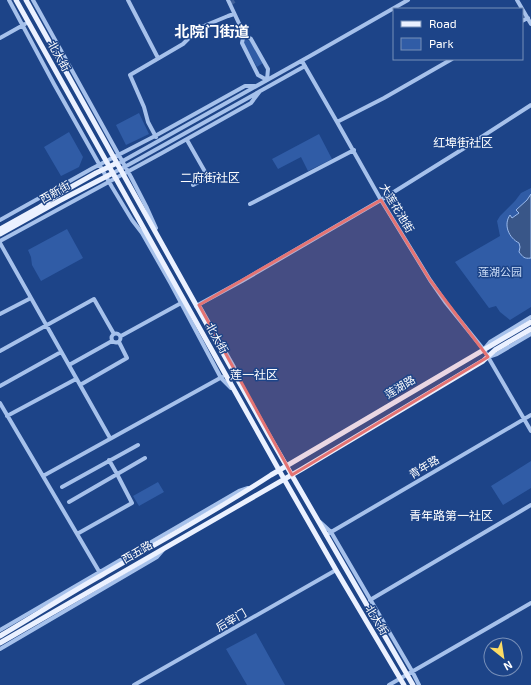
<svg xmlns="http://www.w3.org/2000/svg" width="531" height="685" font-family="'Exo 2','Noto Sans SC',sans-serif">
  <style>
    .green { fill: #305ca6 }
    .water { fill: #395688; stroke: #9abaed }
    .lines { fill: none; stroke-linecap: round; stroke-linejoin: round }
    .minor-tunnel { stroke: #3f609a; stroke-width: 4; stroke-dasharray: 4 2; stroke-linecap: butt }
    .minor { stroke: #a6c1eb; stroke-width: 4 }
    .major { stroke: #ebf1ff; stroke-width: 5 }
    .marked { fill: #e47373; fill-opacity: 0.2; stroke: #e47373; stroke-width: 3; stroke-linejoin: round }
    .labels { text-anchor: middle; stroke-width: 3; stroke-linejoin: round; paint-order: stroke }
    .street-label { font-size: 11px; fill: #fff; stroke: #1d4488 }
    .park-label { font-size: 11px; fill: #cbddf8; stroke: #1d4488 }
    .neighbourhood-label { font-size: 12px; fill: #fff; stroke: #1d4488 }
    .district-label { font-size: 15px; font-weight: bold; fill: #fff; stroke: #1d4488 }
  </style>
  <rect width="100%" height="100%" fill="#1d4488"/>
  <!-- green -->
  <path class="green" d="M245,39L250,41L263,63L257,67L244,44Z
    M139,113L149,134L126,145L116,125Z
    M69,132L83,157L79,167L61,176L44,147Z
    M319,134L332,159L308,171L301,157L278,169L272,159Z
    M531,188V307L510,320L500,312L496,306L489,308L455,262L500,236L497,221L500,216L515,201L521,193Z
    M67,229L83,258L41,281L32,265L31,257L28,250Z
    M531,461V488L503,505L491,486Z
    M158,482L164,492L139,506L133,496Z
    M256,633L285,685H247L226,649Z"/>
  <!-- water -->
  <path class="water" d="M531,194V258C524,259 523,257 519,252L520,247L519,243C509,238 503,225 510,215L512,218L519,213L516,210L527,200Z"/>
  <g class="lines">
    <!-- minor-tunnel -->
    <path class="minor-tunnel" d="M231,3L236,0"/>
    <!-- minor -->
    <path class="minor" d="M9,0L54,84L112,187L132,220L142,233L171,284L221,378L231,388
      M33,0L131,177L147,208L156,228
      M128,0L158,58
      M228,0L244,34L242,43L258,75L267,80L268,69L251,39L244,34
      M517,0L531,24
      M522,21L528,18
      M0,38L25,24
      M302,61L337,122L381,200L430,280L446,303L484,350L531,431
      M337,122L384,98L452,59
      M156,137L148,122L144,107L130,75L183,44L199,28L228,16L234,14
      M187,140L208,177L193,185
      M121,162L310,56L408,0
      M113,173L130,164L305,66
      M250,204L354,150
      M0,220L93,168L155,136L245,86H255
      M0,241L162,153L251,103L260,91
      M0,243L110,438
      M196,306L242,281L278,260L381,200L466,147L531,105
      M200,307L234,367L236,373
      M0,314L31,298
      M111.5 338a4.5 4.5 0 1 1 9 0a4.5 4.5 0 1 1-9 0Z
      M121,336L183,302
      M485,348L490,342L531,317
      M0,351L94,299L114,334
      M488,357L497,354L531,334
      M69,365L112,341
      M80,385L127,358L119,342
      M0,386L61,352
      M0,403L100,573
      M7,416L76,379
      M43,476L222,377
      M62,487L138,445
      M69,502L145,458
      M320,522L331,532L412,671L419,685
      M77,534L132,503L117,474L109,460
      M326,535L531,415
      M370,600L531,505
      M0,630L239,491L248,488
      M0,649L157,557L163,550
      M134,685L336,570
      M389,685L531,603"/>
    <!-- major -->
    <path class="major" d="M16,0L284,479L336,570L404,685
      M26,0L268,434L413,685
      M0,229L38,208L64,191L96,173L117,163
      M0,234L59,201L113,173
      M0,636C34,616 68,594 102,575C159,542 216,511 271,475L531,322
      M0,643L302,469L483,361L495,350L531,329"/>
  </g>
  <!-- marked area -->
  <path class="marked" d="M381,200L430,280L488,357L292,475L199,305Z"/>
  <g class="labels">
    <!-- street labels -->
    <g class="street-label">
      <text transform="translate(59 56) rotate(61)" y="4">北大街</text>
      <text transform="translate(55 192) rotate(-30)" y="4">西新街</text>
      <text transform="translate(397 208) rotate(59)" y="4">大莲花池街</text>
      <text transform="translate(217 338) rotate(61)" y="4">北大街</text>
      <text transform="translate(400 387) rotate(-31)" y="4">莲湖路</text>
      <text transform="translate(424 467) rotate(-31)" y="4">青年路</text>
      <text transform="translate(137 552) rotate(-30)" y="4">西五路</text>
      <text transform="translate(231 620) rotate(-30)" y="4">后宰门</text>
      <text transform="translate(377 620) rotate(59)" y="4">北大街</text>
    </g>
    <!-- park labels -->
    <g class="park-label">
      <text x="500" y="276">莲湖公园</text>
    </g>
    <!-- neighbourhood labels -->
    <g class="neighbourhood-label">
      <text x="463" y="147">红埠街社区</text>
      <text x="210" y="182">二府街社区</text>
      <text x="254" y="379">莲一社区</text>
      <text x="451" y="520">青年路第一社区</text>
    </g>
    <!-- district labels -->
    <g class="district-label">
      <text x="212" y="37">北院门街道</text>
    </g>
  </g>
  <!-- legend -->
  <rect x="393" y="8" width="130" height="52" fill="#1d4488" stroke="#778fb8"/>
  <rect x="401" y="21" width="20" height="6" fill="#ebf1ff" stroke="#778fb8"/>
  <text x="429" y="28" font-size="12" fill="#ffffff">Road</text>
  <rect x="401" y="38" width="20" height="12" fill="#305ca6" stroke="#778fb8"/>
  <text x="429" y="48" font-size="12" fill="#ffffff">Park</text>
  <!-- north arrow -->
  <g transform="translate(503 657) rotate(150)"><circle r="19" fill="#1d4488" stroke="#778fb8"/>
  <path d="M0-3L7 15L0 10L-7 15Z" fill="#fbdb65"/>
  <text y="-6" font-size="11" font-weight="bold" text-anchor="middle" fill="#ffffff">N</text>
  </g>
</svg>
